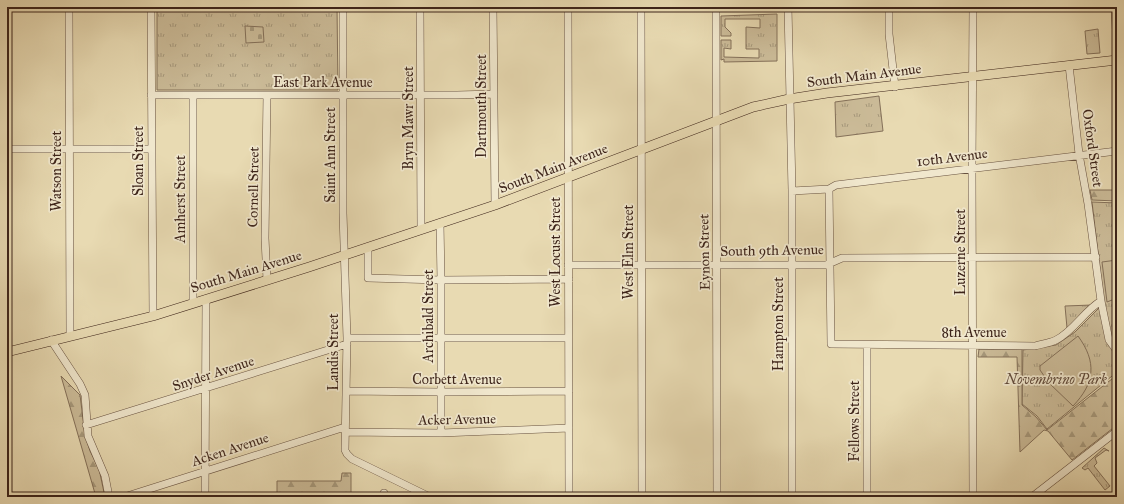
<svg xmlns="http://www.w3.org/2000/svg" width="1124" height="504" font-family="'IM FELL Great Primer',serif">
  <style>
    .grass { fill: url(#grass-tufts); stroke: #847059 }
    .forest { fill: url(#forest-firs); stroke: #847059 }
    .cemetery { fill: url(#cemetery-stones); stroke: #847059 }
    .pitch { fill: #cbbb98; stroke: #847059 }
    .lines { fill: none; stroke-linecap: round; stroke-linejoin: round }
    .minor-casing { stroke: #685240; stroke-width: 8 }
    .major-casing { stroke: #3d241a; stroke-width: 10 }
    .minor { stroke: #f0e7cd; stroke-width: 7 }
    .major { stroke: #e8dab2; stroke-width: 9 }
    .rail-casing { stroke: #3d241a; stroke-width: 3 }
    .rail { stroke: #f0e7cd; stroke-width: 1.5; stroke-dasharray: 4.5; stroke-linecap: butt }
    .labels { text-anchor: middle; stroke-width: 3.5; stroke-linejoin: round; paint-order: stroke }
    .street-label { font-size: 14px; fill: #3d241a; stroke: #f0e7cd }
    .park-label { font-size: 14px; font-style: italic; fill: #604a3a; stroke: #f0e7cd }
  </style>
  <defs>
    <pattern id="grass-tufts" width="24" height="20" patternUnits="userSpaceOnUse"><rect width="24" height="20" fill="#cbbb98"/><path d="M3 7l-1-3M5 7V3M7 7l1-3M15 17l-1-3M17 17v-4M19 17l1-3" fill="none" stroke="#a6987b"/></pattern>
    <pattern id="forest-firs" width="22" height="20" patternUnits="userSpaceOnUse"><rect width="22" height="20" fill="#cbbb98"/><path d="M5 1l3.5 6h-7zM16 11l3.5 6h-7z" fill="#a6987b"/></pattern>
    <pattern id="cemetery-stones" width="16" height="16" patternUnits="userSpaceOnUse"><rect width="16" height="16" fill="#cbbb98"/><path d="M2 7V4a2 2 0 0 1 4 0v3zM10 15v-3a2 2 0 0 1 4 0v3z" fill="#a6987b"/></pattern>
  </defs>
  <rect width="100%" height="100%" fill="#e8dab2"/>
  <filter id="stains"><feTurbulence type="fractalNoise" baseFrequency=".005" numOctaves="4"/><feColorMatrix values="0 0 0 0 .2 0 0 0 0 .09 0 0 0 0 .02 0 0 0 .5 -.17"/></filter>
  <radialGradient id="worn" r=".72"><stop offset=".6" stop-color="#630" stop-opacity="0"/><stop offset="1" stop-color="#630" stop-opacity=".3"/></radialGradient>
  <!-- grass -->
  <path class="grass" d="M157,7H337L338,90H157Z
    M777,14V61L724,62V59L721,60V40H731V49L724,48V57L759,58V49H746V27L760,28V19H725V27L731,33V36H721V16Z
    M1098,29L1100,53L1087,54L1085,31Z
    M879,96L883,131L836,137L835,102Z
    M1092,202L1117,203V372L1047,429L1037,416L1022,404L1023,350L1056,345L1075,332L1104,303Z
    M1092,305L1067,328L1065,306Z
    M1104,448L1109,451L1106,450L1095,458L1097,463L1094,466L1110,486L1105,490L1088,468L1085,470L1082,468Z"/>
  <!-- forest -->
  <path class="forest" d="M1090,190H1117V201L1092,200Z
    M979,349H1022V405L1036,417L1047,430L1117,375V425L1072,460L1048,431L1044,430L1020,452L1017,357H978Z
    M61,376L80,395L85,435L90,451L99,469L105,497H96Z
    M342,473H351V497H277V481H341Z"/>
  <!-- cemetery -->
  <path class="cemetery" d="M245,26L263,27L264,42L246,43Z"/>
  <!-- pitch -->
  <path class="pitch" d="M1117,260V298L1107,302L1102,262Z
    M1078,336C1097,362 1095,383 1073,406L1049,383L1040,370V366Z"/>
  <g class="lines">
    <!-- minor casing -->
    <g class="minor-casing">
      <path id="minor" d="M69,7L70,335
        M151,7L153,316
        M343,7V213L347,338L345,450L347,454L352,459L430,497
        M420,7L421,229
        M493,7L495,205
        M568,7L569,497
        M641,7L642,497
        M716,7L717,497
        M788,7L792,191V497
        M889,7V34L895,87
        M973,7L972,168L973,497
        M1115,7L1117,52
        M1069,65L1079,154L1088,204L1101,301L1109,340L1117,351
        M151,95H457L494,94
        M193,95V303
        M267,95L265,238L267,280
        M7,149H152
        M829,189L831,344L1035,346C1042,344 1050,343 1056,340C1074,331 1084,311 1101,301
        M792,191L829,189L836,185L1117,151
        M440,223L441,280V433
        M368,247V278L441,280L569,279
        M568,265H826L842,258L1096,257
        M347,338H568
        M51,340L80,384L85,395L88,436L105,476L109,497
        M346,391L441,392L569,391
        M86,425L347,344
        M345,432L441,433L569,428
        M124,497L345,427
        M205,497L206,299
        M384,497V493
        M867,497V345
        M1032,497L1117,431"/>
    </g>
    <!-- major casing -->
    <g class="major-casing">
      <path id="major" d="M7,352L153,316L309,267L495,205L753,107L789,99L827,93L1117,60"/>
    </g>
    <!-- minor -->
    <use href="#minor" class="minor"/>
    <!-- major -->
    <use href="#major" class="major"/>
    <!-- rail casing -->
    <g class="rail-casing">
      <path id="rail" d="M1114,497L1117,495"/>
    </g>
    <!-- rail -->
    <use href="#rail" class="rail"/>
  </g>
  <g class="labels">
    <!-- street labels -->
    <g class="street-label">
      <text transform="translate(864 75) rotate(-7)" y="5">South Main Avenue</text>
      <text x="323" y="87">East Park Avenue</text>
      <text transform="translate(481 106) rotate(-90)" y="5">Dartmouth Street</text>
      <text transform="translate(408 118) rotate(-90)" y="5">Bryn Mawr Street</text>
      <text transform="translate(1093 148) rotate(82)" y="5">Oxford Street</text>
      <text transform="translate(330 155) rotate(-90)" y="5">Saint Ann Street</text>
      <text transform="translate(952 157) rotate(-7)" y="5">10th Avenue</text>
      <text transform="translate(138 161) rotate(-90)" y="5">Sloan Street</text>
      <text transform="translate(553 168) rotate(-21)" y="5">South Main Avenue</text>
      <text transform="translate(56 171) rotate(-90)" y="5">Watson Street</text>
      <text transform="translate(253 187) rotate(-89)" y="5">Cornell Street</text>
      <text transform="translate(180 199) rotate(-90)" y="5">Amherst Street</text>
      <text transform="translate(772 250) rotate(-1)" y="5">South 9th Avenue</text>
      <text transform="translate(555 252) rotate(-90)" y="5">West Locust Street</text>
      <text transform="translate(628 252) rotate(-90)" y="5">West Elm Street</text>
      <text transform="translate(704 252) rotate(-91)" y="5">Eynon Street</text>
      <text transform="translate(960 252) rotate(-90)" y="5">Luzerne Street</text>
      <text transform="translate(246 271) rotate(-17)" y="5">South Main Avenue</text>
      <text transform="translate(428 316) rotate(-90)" y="5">Archibald Street</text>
      <text transform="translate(778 324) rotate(-90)" y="5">Hampton Street</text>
      <text x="974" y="337">8th Avenue</text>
      <text transform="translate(333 352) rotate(-90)" y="5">Landis Street</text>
      <text transform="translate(213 373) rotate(-18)" y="5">Snyder Avenue</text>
      <text x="457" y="384">Corbett Avenue</text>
      <text transform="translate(457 419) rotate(-1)" y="5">Acker Avenue</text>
      <text transform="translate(854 421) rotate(-90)" y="5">Fellows Street</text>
      <text transform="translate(230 449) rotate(-18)" y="5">Acken Avenue</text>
    </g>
    <!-- park labels -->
    <g class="park-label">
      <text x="1056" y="384">Novembrino Park</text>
    </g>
  </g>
  <!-- margin -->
  <rect width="1124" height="504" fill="none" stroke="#e8dab2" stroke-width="24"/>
  <rect x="8" y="8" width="1108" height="488" fill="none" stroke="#3d241a" stroke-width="2"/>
  <rect x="12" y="12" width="1100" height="480" fill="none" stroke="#3d241a"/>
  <rect width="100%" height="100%" filter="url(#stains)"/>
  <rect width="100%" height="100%" fill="url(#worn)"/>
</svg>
